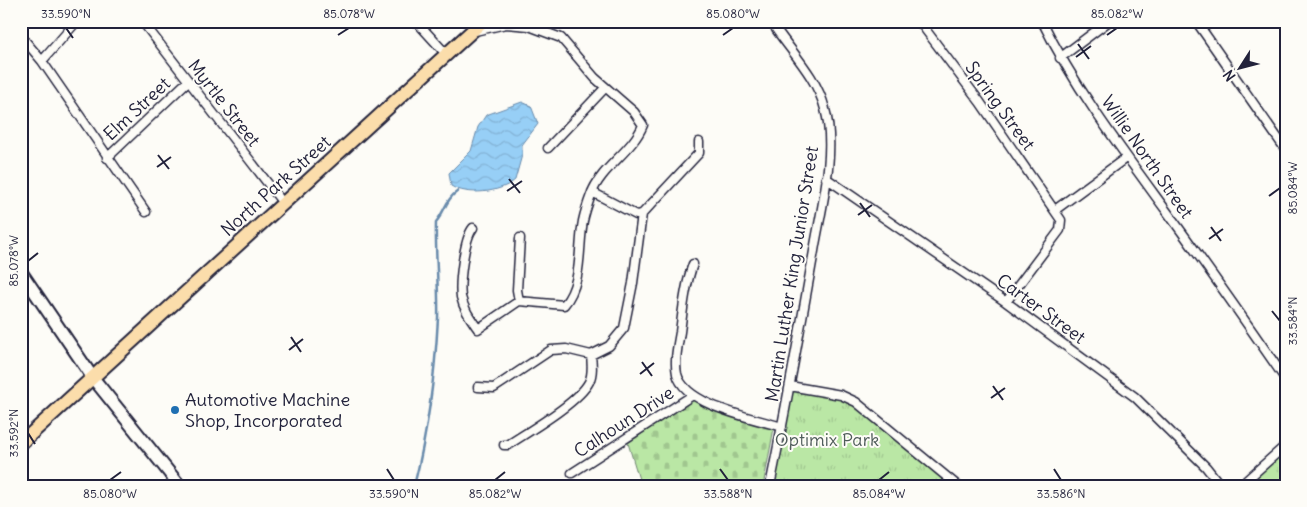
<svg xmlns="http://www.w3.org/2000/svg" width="1307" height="507" font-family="Delius,sans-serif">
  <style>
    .cemetery { fill: url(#cemetery-stones); stroke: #6e8470 }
    .park { fill: url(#park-tufts); stroke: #6e8470 }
    .water { fill: url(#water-waves); stroke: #688aab }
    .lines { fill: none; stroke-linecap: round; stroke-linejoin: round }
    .stream { stroke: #688aab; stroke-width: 2.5 }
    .street-casing { stroke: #22223b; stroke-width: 11 }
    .secondary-casing { stroke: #22223b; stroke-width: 15 }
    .primary-casing { stroke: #22223b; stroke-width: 16 }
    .street { stroke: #fdfcf7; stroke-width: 8 }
    .secondary { stroke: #fdfcf7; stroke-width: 11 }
    .primary { stroke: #fbddab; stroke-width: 12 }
    .ticks { fill: none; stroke: #22223b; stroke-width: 2 }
    .poi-dot { fill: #1f6fb2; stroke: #fdfcf7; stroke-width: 2 }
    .labels { text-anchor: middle; stroke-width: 4; stroke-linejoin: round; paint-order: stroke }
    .street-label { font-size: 18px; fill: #22223b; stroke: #fdfcf7 }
    .poi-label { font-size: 18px; fill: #22223b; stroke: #fdfcf7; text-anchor: start }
    .park-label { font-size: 18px; fill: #505d5b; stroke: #fdfcf7 }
    .neatline { fill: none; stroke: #22223b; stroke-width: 2 }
    .ticks-label { font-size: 12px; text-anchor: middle; fill: #22223b }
  </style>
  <defs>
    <pattern id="cemetery-stones" width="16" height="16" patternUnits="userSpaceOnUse" patternTransform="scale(1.25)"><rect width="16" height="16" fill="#bae7a5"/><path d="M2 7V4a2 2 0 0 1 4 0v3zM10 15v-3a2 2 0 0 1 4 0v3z" fill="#a0c68f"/></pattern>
    <pattern id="park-tufts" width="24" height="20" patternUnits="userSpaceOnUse" patternTransform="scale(1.25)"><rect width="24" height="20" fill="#bae7a5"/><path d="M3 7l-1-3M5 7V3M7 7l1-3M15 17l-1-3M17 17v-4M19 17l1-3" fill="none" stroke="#a0c68f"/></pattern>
    <pattern id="water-waves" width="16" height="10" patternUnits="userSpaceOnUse" patternTransform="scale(1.25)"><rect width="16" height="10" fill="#97cff6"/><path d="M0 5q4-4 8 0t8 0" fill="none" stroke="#82b1d4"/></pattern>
  </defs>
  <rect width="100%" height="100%" fill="#fdfcf7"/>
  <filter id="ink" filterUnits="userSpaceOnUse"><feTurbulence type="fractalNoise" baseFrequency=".02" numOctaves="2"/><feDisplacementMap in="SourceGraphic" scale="10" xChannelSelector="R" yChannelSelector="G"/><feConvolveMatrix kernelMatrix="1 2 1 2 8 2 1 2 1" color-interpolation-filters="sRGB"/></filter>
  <g filter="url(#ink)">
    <!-- cemetery -->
    <path class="cemetery" d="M693,400L774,428L763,486H641L628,443Z"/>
    <!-- park -->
    <path class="park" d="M790,386L856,402L958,486H770Z
      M1286,445V486H1240Z"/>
    <!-- water -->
    <path class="water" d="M522,102L531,106L538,124L522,145V155L515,180C500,193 467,196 451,186L449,173L471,151L478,127L486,115Z"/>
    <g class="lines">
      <!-- stream -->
      <path class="stream" d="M414,486C428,431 435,375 438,318C439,286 435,254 436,222C445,211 446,199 458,191"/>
      <!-- street casing -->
      <g class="street-casing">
        <path id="street" d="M142,21L283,203
          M416,21L447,55
          M919,21L980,102L1061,220L1060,230L1006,302
          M1042,21C1075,88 1121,149 1165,209C1206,265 1246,322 1286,380
          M1196,21L1286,150
          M21,36L42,61L146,212
          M1060,58L1109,21
          M42,61L77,21
          M548,148L605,88
          M107,158L188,81
          M826,178L1006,302L1135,397L1206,467L1221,486
          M592,192L636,215L642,214L699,153V142
          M1055,210L1127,157
          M473,228C464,239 459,283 461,297C464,310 471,319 478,329L519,301L564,305C583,283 578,248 583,221C585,212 588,203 591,195C601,167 632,152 643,125L634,112L595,78L561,38L529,26L506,24L475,31
          M693,264C685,286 683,309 680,332C678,345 674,360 677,374C685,406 754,418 782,427
          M519,301L517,290L520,238
          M790,386L841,395L856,402L958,486
          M478,387L494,388L551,350L566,349L591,355L609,346L624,328L633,283L642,214
          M504,445H508C529,431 578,403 589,382C593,374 592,364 591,355
          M572,473L693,395
          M770,486C786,408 800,330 814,251C821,209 837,151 825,109C817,78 794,55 776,29L774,21
          M1240,486L1286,445"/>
      </g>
      <!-- secondary casing -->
      <g class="secondary-casing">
        <path id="secondary" d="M21,272L93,378L180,486"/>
      </g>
      <!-- primary casing -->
      <g class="primary-casing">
        <path id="primary" d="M21,443L483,21"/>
      </g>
      <!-- street -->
      <use href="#street" class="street"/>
      <!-- secondary -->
      <use href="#secondary" class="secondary"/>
      <!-- primary -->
      <use href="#primary" class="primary"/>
    </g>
  </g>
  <!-- ticks -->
  <path class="ticks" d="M66,28L73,38M338,35L349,28M723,35L733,28M1107,35L1117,28M1078,44L1089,59M1076,57L1091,46M158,155L169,169M157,167L171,157M509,179L520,193M507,191L522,181M1269,196L1280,188M860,203L870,217M858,215L872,205M1211,227L1221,241M1209,239L1223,229M28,261L38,253M1272,311L1280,321M291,337L301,352M289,350L303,339M642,362L652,376M640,374L654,363M993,386L1003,400M991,398L1005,388M28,433L35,444M387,469L394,480M720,469L728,480M1054,469L1061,480M110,480L121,472M495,480L505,472M879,480L889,472"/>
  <!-- markers -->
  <circle class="poi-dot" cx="175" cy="410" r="5"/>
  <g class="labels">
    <!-- street labels -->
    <g class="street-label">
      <text transform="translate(224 103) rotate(52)" y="6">Myrtle Street</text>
      <text transform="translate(1000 106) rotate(54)" y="6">Spring Street</text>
      <text transform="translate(137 109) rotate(-43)" y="6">Elm Street</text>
      <text transform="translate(1147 157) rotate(55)" y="6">Willie North Street</text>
      <text transform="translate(276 186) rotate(-42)" y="6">North Park Street</text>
      <text transform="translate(792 274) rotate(-81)" y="6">Martin Luther King Junior Street</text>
      <text transform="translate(1041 309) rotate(36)" y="6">Carter Street</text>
      <text transform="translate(624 422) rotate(-33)" y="6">Calhoun Drive</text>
    </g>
    <!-- poi labels -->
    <g class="poi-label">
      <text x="185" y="406">Automotive Machine<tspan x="185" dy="21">Shop, Incorporated</tspan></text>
    </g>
    <!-- park labels -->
    <g class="park-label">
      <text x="827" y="446">Optimix Park</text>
    </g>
  </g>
  <!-- margin -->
  <rect width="1307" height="507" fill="none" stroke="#fdfcf7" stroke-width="55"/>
  <!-- north arrow -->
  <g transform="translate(1240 68) rotate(234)" stroke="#fdfcf7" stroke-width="4" paint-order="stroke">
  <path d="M0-4L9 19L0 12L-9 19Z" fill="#22223b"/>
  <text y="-8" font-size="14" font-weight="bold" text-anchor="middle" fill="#22223b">N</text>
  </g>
  <rect x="28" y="28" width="1252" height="452" class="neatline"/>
  <g class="ticks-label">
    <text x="66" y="18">33.590°N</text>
    <text x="349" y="18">85.078°W</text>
    <text x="733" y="18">85.080°W</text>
    <text x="1117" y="18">85.082°W</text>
    <text transform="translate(1293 188) rotate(-90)" y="4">85.084°W</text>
    <text transform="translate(14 261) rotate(-90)" y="4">85.078°W</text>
    <text transform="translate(1293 321) rotate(-90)" y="4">33.584°N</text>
    <text transform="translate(14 433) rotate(-90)" y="4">33.592°N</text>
    <text x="110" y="498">85.080°W</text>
    <text x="394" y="498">33.590°N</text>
    <text x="495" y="498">85.082°W</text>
    <text x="728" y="498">33.588°N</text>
    <text x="879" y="498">85.084°W</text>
    <text x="1061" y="498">33.586°N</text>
  </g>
</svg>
